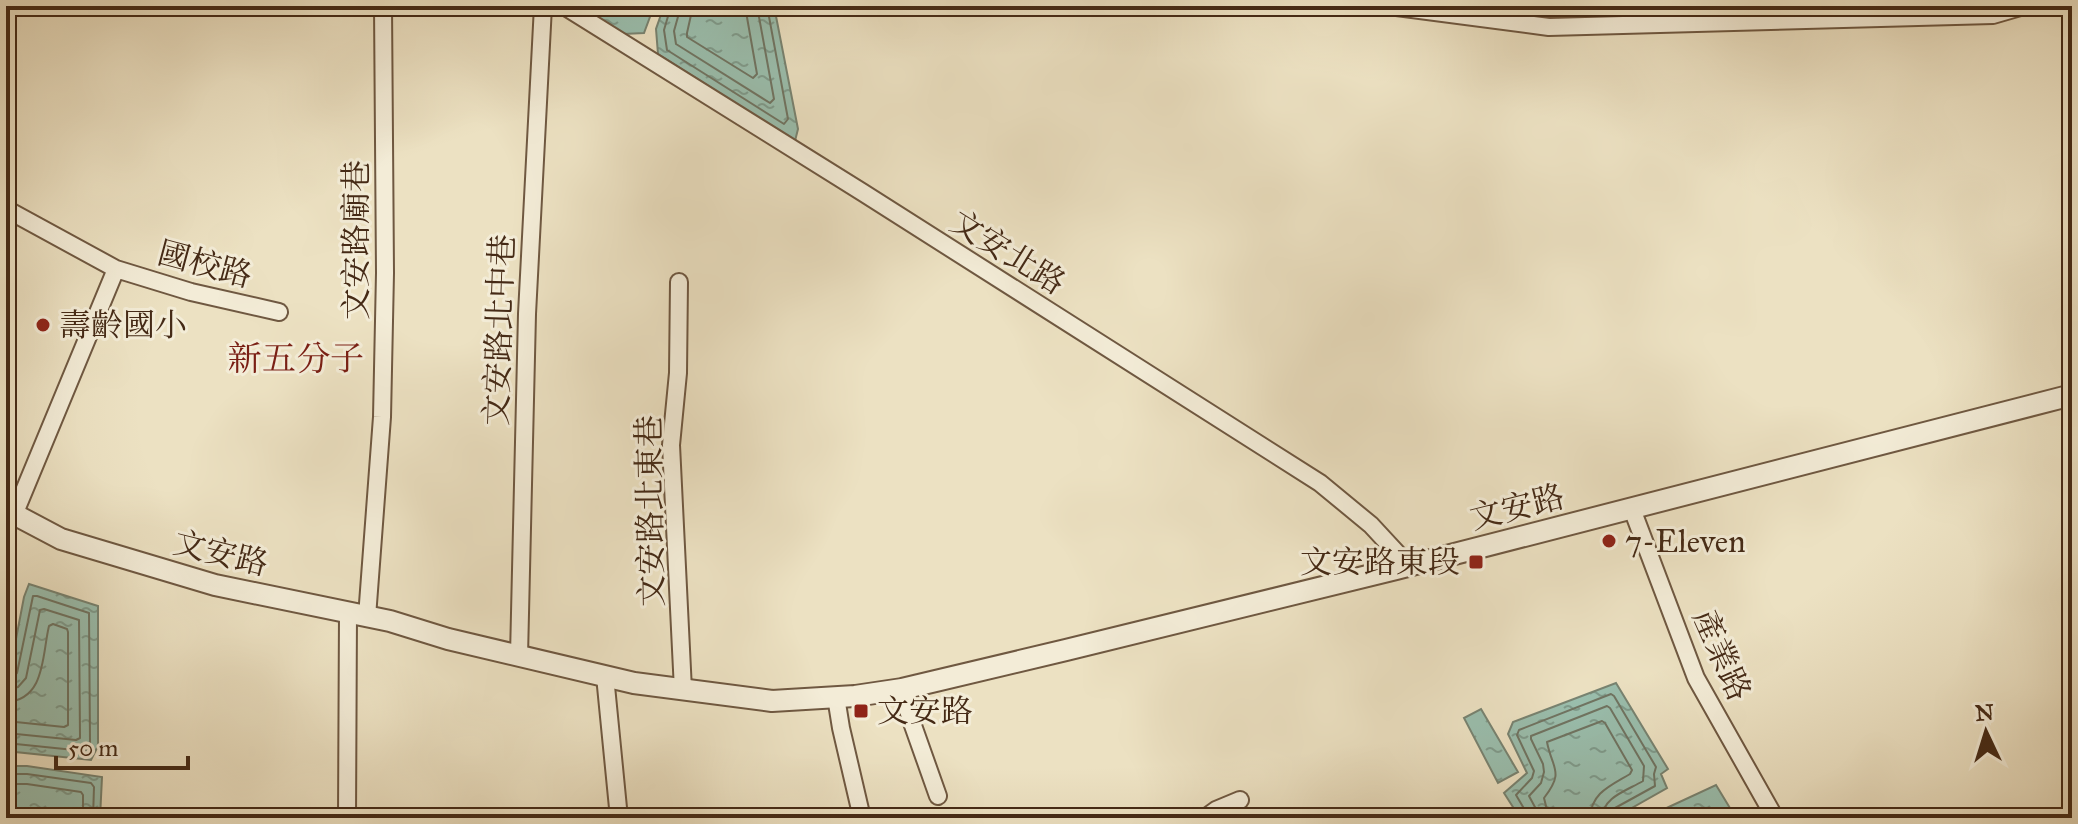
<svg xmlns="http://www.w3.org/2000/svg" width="2078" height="824" font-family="'IM FELL Great Primer','Noto Serif TC',serif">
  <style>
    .water { fill: url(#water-ripples); stroke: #788371; stroke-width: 2 }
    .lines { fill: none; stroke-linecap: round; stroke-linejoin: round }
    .shore { stroke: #707462; stroke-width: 2 }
    .minor-casing { stroke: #6f5841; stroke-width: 20 }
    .tertiary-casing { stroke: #6f5841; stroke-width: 24 }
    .minor { stroke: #f3ecd7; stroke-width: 16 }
    .tertiary { stroke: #f3ecd7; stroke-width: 20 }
    .poi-dot { fill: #8f2418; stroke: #f3ecd7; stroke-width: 3 }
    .labels { text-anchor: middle; stroke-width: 6; stroke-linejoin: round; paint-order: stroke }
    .street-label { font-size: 32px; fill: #452a16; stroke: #f3ecd7 }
    .poi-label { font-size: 32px; fill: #452a16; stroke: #f3ecd7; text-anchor: start }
    .neighbourhood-label { font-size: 34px; fill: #7a1f14; stroke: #f3ecd7 }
  </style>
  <defs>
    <pattern id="water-ripples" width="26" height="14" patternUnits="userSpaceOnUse" patternTransform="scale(2)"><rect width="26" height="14" fill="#9abead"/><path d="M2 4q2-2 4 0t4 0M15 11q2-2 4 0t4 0" fill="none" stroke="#7f9b8c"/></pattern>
  </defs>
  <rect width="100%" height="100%" fill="#ece1c2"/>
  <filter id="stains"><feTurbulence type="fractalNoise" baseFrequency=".0025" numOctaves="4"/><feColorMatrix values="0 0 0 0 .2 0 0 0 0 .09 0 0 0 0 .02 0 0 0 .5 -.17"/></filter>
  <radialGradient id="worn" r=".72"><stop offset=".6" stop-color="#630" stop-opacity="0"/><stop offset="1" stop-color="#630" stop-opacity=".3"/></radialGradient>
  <!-- water -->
  <path class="water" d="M580,6H654L644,33L623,34Z
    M664,6H774L798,129L795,141L658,54L656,29Z
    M29,584L98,606V746L91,760L6,751V691L24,597Z
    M1616,683L1668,769L1661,774L1667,788L1614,818H1520L1504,793L1527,773L1508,734L1513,722Z
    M1481,709L1518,772L1498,783L1464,718Z
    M8,766H27L102,777L100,818H6V768Z
    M1716,785L1736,818H1645Z"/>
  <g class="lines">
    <!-- shore -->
    <path class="shore" d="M671,6L664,30L667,50L784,124L788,119L767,6
      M681,6L674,31L676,44L770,103L774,99L757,6
      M693,6L687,33V37L753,78L757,74L745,6
      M6,679L13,678L17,673L33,596H37L89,613L90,743L87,749L84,751L6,743
      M6,690L18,687L26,678L40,610L44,609L79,620L80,738L76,740L6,733
      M6,702C46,700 42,654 49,626L53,624L67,629L68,632V725L64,727L6,721
      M6,774H27L91,783L94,787L93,818
      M6,784H27L81,792L83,795V818
      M1526,818V812L1516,795L1532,778L1534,771L1517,735L1519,730L1611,694L1614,696L1656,767L1654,774L1655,786L1615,808L1612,813V818
      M1537,818L1536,809L1529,796L1541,783L1544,772L1543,764L1531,739V736L1607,706L1610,708L1644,766L1643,781C1626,791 1603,797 1602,818
      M1549,818L1544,798C1565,771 1552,769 1547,742L1602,721L1605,723L1632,770L1630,774C1610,786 1591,793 1590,818"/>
    <!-- minor casing -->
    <g class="minor-casing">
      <path id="minor" d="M564,6L862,192L1320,483L1371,525L1408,565
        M1389,6L1549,27L1993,15L2024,6
        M6,21L9,6
        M6,209L116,269L191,292L279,312
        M679,282L678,373L671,445L683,690
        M1632,509L1696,678L1775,818
        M14,515L116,269
        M367,617L382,417L385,273L383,6
        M519,656L527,314L543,6
        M605,676L619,818
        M902,689L910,717L938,796
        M836,697L841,728L862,818
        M347,818L348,614
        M1205,818L1216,810L1240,800"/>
    </g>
    <!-- tertiary casing -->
    <g class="tertiary-casing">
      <path id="tertiary" d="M6,510L61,539L215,585L390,621L448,639L634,683L772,701L855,696L902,689L1066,650L1396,569L2072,395"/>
    </g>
    <!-- minor -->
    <use href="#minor" class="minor"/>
    <!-- tertiary -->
    <use href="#tertiary" class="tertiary"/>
  </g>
  <!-- markers -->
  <g class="poi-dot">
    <circle cx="43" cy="325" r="8"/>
    <circle cx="1609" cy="541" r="8"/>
    <rect x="1468" y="554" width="16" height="16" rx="4"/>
    <rect x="853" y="703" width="16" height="16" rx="4"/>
  </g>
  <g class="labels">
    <!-- street labels -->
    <g class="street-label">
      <text transform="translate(356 240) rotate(-90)" y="11">文安路廟巷</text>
      <text transform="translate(1008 252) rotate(32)" y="11">文安北路</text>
      <text transform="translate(205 264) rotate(15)" y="11">國校路</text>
      <text transform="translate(499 330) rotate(-88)" y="11">文安路北中巷</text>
      <text transform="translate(1517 507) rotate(-14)" y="11">文安路</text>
      <text transform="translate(650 511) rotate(-91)" y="11">文安路北東巷</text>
      <text transform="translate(221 553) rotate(14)" y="11">文安路</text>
      <text transform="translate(1722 655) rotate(66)" y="11">產業路</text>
    </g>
    <!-- poi labels -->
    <g class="poi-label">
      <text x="59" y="336">壽齡國小</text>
      <text x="1625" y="552">7-Eleven</text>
      <text x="1460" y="573" text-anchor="end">文安路東段</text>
      <text x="877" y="722">文安路</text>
    </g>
    <!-- neighbourhood labels -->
    <g class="neighbourhood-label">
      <text x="296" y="370">新五分子</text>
    </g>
  </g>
  <!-- margin -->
  <rect width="2078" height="824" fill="none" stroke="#ece1c2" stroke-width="32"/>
  <rect x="8" y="8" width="2062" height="808" fill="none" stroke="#452a16" stroke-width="4"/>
  <rect x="16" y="16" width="2046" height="792" fill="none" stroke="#452a16" stroke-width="2"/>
  <!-- north arrow -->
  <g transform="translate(1986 732) rotate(356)" stroke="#f3ecd7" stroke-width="6" paint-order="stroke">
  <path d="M0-6L14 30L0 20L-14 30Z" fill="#452a16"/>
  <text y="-12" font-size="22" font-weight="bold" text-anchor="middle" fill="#452a16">N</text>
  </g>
  <!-- scale -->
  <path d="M56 756v12h132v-12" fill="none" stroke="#452a16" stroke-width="4"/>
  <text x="68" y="756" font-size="24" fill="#452a16" stroke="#f3ecd7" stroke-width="6" paint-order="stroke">50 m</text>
  <rect width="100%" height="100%" filter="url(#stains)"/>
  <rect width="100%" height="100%" fill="url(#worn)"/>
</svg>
